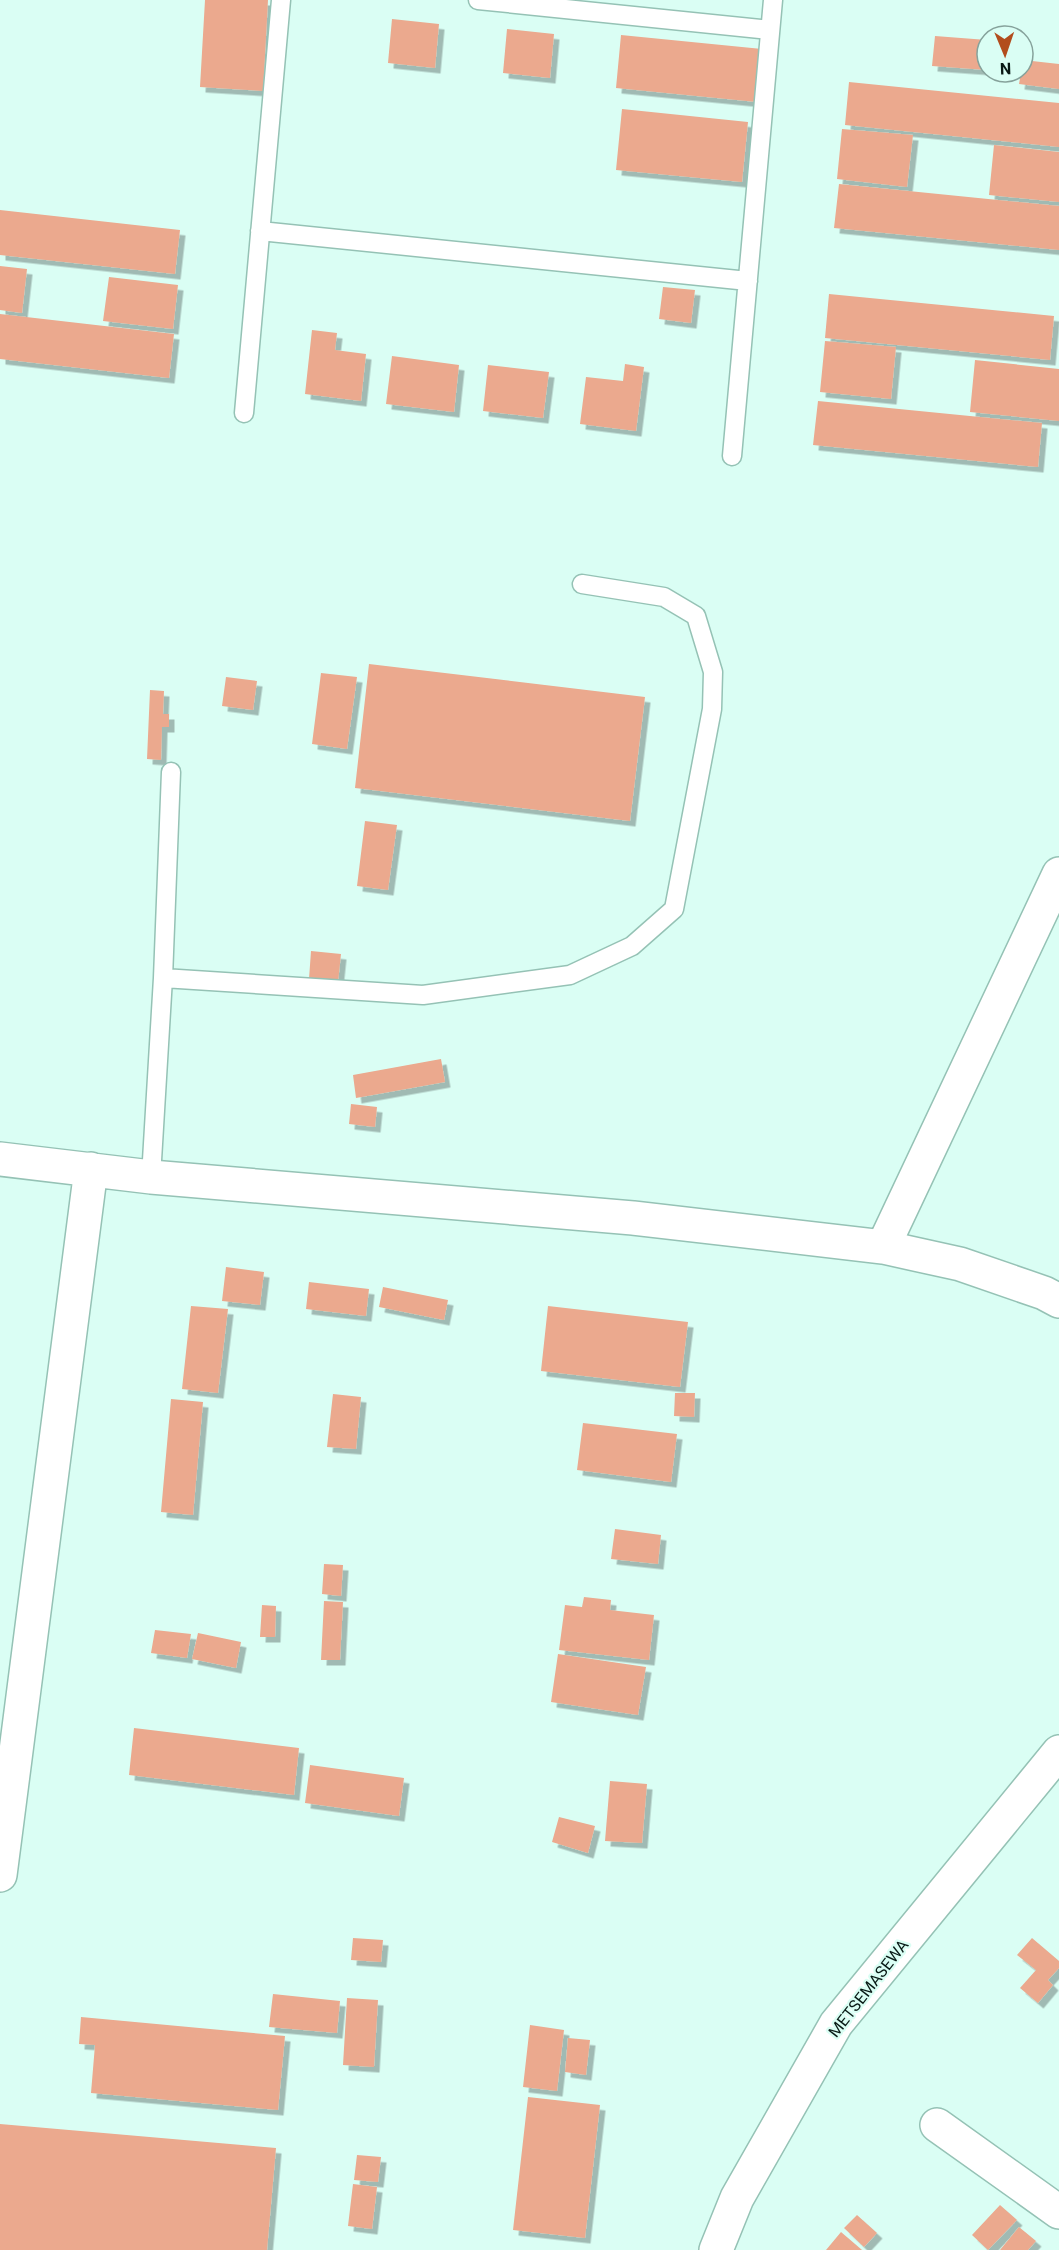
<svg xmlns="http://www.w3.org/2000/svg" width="1059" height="2250" font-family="Roboto,sans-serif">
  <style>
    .building { fill: #eba98e; filter: url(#shadow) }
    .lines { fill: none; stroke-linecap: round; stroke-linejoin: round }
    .service-casing { stroke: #95c2b5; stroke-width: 21 }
    .minor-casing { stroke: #95c2b5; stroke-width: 36 }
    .tertiary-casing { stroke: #95c2b5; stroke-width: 36 }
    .service { stroke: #fff; stroke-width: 18 }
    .minor { stroke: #fff; stroke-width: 33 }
    .tertiary { stroke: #fff; stroke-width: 33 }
    .labels { text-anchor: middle; stroke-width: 4.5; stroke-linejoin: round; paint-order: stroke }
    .street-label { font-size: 16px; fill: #081915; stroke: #dafef4 }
  </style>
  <defs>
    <filter id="shadow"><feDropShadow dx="5.5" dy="5.5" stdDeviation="0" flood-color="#0004"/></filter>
  </defs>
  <rect width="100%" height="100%" fill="#dafef4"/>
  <!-- building -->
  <path class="building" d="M205,0H268L263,91L200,87Z
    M392,19L439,24L435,68L388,63Z
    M507,29L554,34L550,78L503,73Z
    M621,35L762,49L757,102L616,88Z
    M935,36L987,40V70L932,66Z
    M1023,60L1059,64V89L1019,84L1021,72H1023Z
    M849,82L1059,103V147L845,125Z
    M622,109L748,122L742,182L616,170Z
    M842,129L913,135L907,187L837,179Z
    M994,145L1059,152V202L989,195Z
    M839,184L1059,206V250L834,228Z
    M0,210L180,230L175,274L0,255Z
    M0,266L27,269L22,313L0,310Z
    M109,277L178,285L173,329L103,321Z
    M663,287L695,290L691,323L659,319Z
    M829,294L1054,316L1050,360L825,338Z
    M0,314L174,334L169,378L0,359Z
    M312,330L337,333L335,350L366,354L361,401L305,394Z
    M825,341L896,347L891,399L820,392Z
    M392,356L459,365L454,412L386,404Z
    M975,360L1059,369V421L970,412Z
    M625,364L644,367L636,431L580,424L586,377L623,381Z
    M488,365L549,372L543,418L483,411Z
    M818,401L1042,423L1038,467L813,445Z
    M369,664L645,697L630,821L355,788Z
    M321,673L357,677L347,749L312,744Z
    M226,677L257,681L253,710L222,706Z
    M150,690L164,691L163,714H169V727H162L161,760L147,759Z
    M365,821L397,825L388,890L357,886Z
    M311,951L341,954L338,982L309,979Z
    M441,1059L445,1082L356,1098L353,1075Z
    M351,1104L377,1107L375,1127L349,1124Z
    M226,1267L264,1272L260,1305L222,1301Z
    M309,1282L369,1289L366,1316L306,1309Z
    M383,1287L448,1300L444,1320L379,1307Z
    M191,1306L228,1309L218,1393L182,1389Z
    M548,1306L688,1322L680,1387L541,1371Z
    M675,1393H695L694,1417L674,1416Z
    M333,1394L361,1397L356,1449L327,1447Z
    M171,1399L203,1402L193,1515L161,1512Z
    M583,1423L677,1434L671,1482L577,1470Z
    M615,1529L661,1535L658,1564L611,1559Z
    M324,1564L343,1565L341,1596L322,1594Z
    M584,1597L611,1600L610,1610L654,1615L649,1660L559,1650L565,1605L582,1607Z
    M324,1601L343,1602L340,1660H321Z
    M262,1605L276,1606L275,1637H260Z
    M155,1630L191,1634L187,1658L151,1653Z
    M198,1633L241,1642L236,1668L192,1659Z
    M558,1654L646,1667L638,1715L551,1702Z
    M134,1728L299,1748L294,1795L129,1775Z
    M310,1765L404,1778L399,1816L305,1803Z
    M610,1781L647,1784L642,1843L605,1841Z
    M559,1817L595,1826L588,1853L552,1842Z
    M353,1938L383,1940L381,1962L351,1960Z
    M1032,1938L1059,1961V1968L1048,1980L1053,1985L1038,2003L1020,1988L1036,1970L1017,1955Z
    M273,1994L340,2001L337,2033L269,2027Z
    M347,1998L378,2000L374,2067L343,2065Z
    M81,2017L285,2036L278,2110L91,2093L95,2045L79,2044Z
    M530,2025L564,2030L557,2091L523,2087Z
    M568,2038L590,2040L586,2075L565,2072Z
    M528,2097L600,2105L585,2238L513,2230Z
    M0,2124L276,2148L267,2250H0Z
    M357,2155L381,2157L378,2182L354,2180Z
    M353,2184L377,2187L372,2229L348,2226Z
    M1000,2205L1017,2220L988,2250L972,2235Z
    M857,2215L877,2233L864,2247L844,2228Z
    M1019,2227L1036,2241L1028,2250H1000Z
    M841,2232L862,2250H826Z"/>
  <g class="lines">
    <!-- service casing -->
    <g class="service-casing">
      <path id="service" d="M478,0L770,30
        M260,231L748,281
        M244,413L281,0
        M732,456L773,0
        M163,978L423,995L570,975L632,946L674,909L712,709L713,672L696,616L664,597L582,584
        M151,1177L163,978L171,772"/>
    </g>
    <!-- minor casing -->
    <g class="minor-casing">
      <path id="minor" d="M0,1159L151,1177L633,1218L883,1247L960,1264L1044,1293L1059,1301
        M883,1247L1059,874
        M0,1875L91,1169
        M937,2125L1059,2212"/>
    </g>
    <!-- tertiary casing -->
    <g class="tertiary-casing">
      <path id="tertiary" d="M716,2250L737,2198L836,2024L1059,1752"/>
    </g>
    <!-- service -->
    <use href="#service" class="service"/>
    <!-- minor -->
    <use href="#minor" class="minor"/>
    <!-- tertiary -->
    <use href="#tertiary" class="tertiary"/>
  </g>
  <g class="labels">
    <!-- street labels -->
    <g class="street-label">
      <text transform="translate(868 1988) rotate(-52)" y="6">METSEMASEWA</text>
    </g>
  </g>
  <!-- north arrow -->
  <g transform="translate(1005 54) rotate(178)"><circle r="28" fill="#dafef4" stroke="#86a29b" stroke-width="1.5"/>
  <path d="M0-4.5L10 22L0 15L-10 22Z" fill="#b24d1d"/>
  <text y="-9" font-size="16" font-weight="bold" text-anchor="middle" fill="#081915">N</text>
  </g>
</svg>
